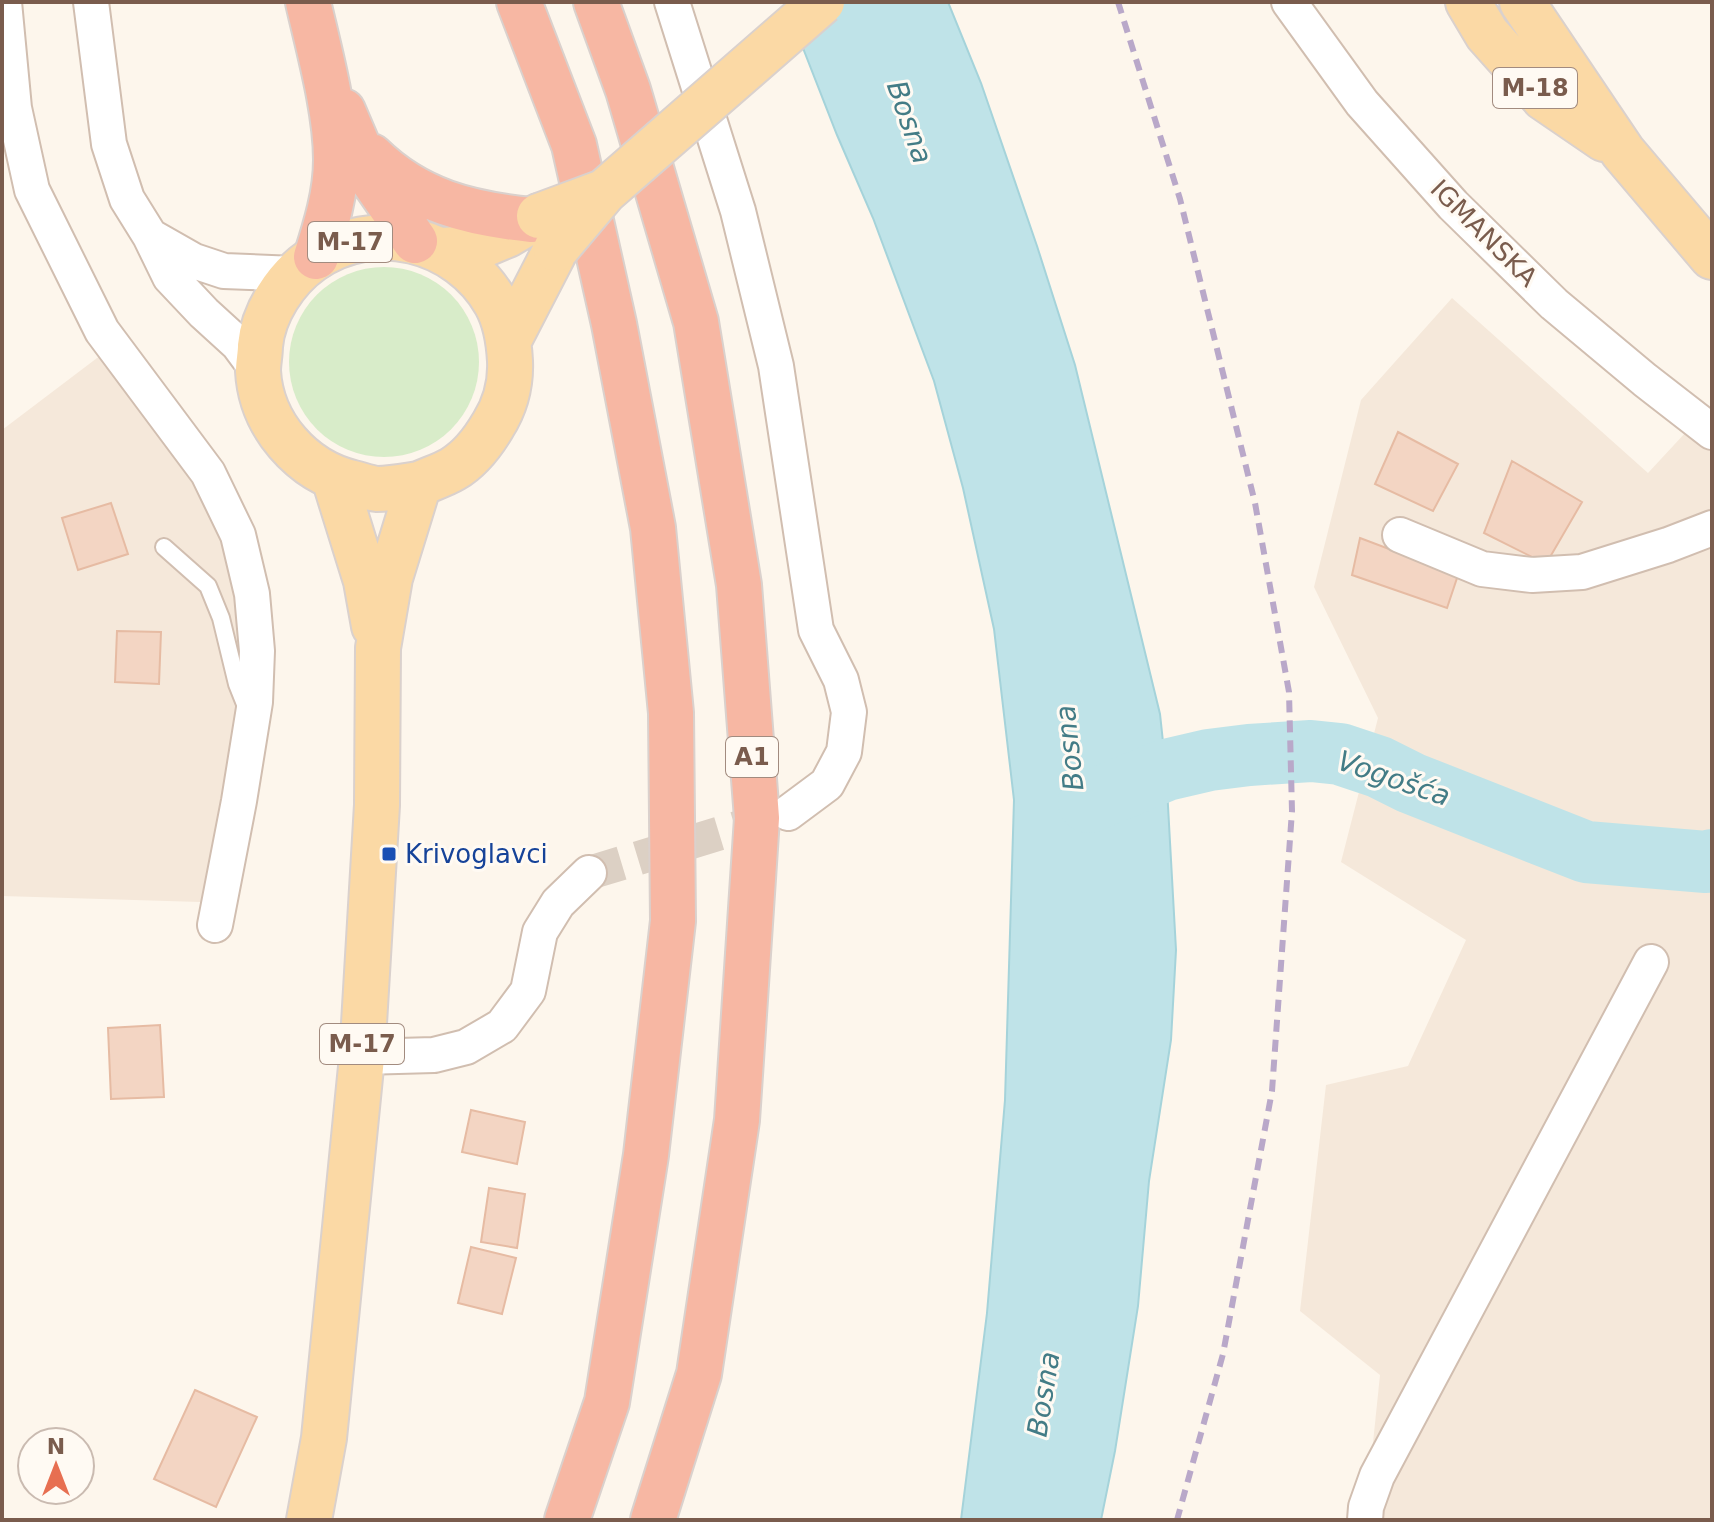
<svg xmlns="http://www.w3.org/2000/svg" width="1714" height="1522" font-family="'DejaVu Sans',sans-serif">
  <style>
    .residential { fill: #f5e8da }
    .green { fill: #d8ecc9 }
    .water { fill: #bfe3e8; stroke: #a5d3da; stroke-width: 2 }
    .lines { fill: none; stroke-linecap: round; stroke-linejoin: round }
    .river { stroke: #bfe3e8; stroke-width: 62 }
    .building { fill: #f3d5c3; stroke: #e6bba3; stroke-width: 2 }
    .street-tunnel { stroke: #dcd0c4; stroke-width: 34; stroke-dasharray: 34 17; stroke-linecap: butt }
    .lane-casing { stroke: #d1beb0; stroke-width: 20 }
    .street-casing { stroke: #d1beb0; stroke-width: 38 }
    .primary-casing { stroke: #dad1cd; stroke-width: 48 }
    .highway-casing { stroke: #dad1cd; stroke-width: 48 }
    .lane { stroke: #fff; stroke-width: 16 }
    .street { stroke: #fff; stroke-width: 34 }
    .primary { stroke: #fbd9a5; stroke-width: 44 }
    .highway { stroke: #f7b7a3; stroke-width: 44 }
    .rail { stroke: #b9a8c9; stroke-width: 6; stroke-dasharray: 12 8; stroke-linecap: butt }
    .primary-bridge-casing { stroke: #dad1cd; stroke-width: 48; stroke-linecap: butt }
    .primary-bridge { stroke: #fbd9a5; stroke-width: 44 }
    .transit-dot { fill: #1a4fb4; stroke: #fffaf3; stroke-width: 3 }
    .labels { text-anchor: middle; stroke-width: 6; stroke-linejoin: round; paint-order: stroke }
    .shield { fill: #fffaf3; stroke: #a28b7f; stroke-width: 2 }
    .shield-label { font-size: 24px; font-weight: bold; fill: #7a5c4d }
    .street-label { font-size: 26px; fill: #7a5c4d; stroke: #fffaf3 }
    .transit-label { font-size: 26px; fill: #164399; stroke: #fffaf3; text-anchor: start }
    .water-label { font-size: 28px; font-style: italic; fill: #437c86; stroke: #fffaf3 }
  </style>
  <rect width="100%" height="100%" fill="#fdf6ec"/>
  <!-- residential -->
  <path class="residential" d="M1452,298L1648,473L1712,404V1520H1365L1380,1375L1300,1311L1326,1085L1408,1066L1466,940L1341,862L1378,718L1314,587L1361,400Z
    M101,355L230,524L264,684L233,903L2,896V430Z"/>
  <!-- green -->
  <path class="green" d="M289 362a95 95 0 1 1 190 0a95 95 0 1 1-190 0Z"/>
  <!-- water -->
  <path class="water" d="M785,2H948L981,83L1037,246L1075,365L1160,714L1166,770L1176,950L1171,1040L1149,1181L1138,1306L1115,1451L1101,1520H961L987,1313L1005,1100L1014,800L994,629L963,488L934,381L873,218L837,135Z"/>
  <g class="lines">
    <!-- river -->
    <path class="river" d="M1089,802L1166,770L1209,760L1249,755L1311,751L1340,754L1379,767L1411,783L1586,852L1706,862L1712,860"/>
  </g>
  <!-- building -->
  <path class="building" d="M1398,432L1458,464L1433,511L1375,484Z
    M1512,461L1582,502L1546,564L1484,533Z
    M111,503L128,554L78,570L62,518Z
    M1360,538L1458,575L1447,608L1352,575Z
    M117,631L161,632L159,684L115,682Z
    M160,1025L164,1097L111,1099L108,1028Z
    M471,1110L525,1122L517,1164L462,1152Z
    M489,1188L525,1194L517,1248L481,1242Z
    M471,1247L516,1258L502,1314L458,1303Z
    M195,1390L257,1417L216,1507L154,1479Z"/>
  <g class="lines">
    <!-- street-tunnel -->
    <path class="street-tunnel" d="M589,873L777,816"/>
    <!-- lane casing -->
    <g class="lane-casing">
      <path id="lane" d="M164,547L208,586L221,618L237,684L247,709"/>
    </g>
    <!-- street casing -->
    <g class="street-casing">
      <path id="street" d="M4,2L14,108L32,190L102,331L208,473L238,535L252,594L257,651L255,702L239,801L215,925
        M91,2L109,144L127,199L150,236L170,277L204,313L238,344L258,371
        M672,2L738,211L776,366L816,630L841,680L849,712L844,752L827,784L788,813
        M1289,2L1362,103L1453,205L1554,304L1645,380L1712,432
        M150,236L194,261L224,271L295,274
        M1400,535L1482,569L1532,575L1582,572L1668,545L1712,528
        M362,1057L434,1055L466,1047L502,1026L528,991L540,932L558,903L589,873
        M1365,1520L1366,1507L1377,1476L1651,962"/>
    </g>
    <!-- primary casing -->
    <g class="primary-casing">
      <path id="primary" d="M1468,2L1487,34L1544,98L1604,139
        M1522,2L1623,152L1712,257
        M442,250L476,248L507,235L539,216
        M509,340L556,249
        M334,478L366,581L374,626
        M309,1520L324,1438L362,1057L377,805L378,648L390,578L419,484C430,479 443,475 453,469C470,459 483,442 493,425C505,406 511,383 510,361C509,342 506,321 496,303C459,238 373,217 312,260C285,279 263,313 260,346C260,354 258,363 258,371C261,425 302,471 353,483C361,485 369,488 377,489C391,489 406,486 419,484"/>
    </g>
    <!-- highway casing -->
    <g class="highway-casing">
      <path id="highway" d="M308,2C319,50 336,111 336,160C336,193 326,226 316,257
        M519,2L574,145L614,324L653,528L671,713L673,921L646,1155L607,1402L567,1520
        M596,2L628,90L696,322L739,585L757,818L737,1120L699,1374L653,1520
        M343,111L372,179L415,241
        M371,156C417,201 470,214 532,220"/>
    </g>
    <!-- lane -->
    <use href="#lane" class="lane"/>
    <!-- street -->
    <use href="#street" class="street"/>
    <!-- primary -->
    <use href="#primary" class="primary"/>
    <!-- highway -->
    <use href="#highway" class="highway"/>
    <!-- rail -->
    <path class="rail" d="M1118,2L1180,199L1255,503L1289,692L1292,811L1272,1091L1223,1354L1177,1520"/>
    <!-- primary-bridge casing -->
    <g class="primary-bridge-casing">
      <path id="primary-bridge" d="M539,216L601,193
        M556,249L604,192L822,2"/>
    </g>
    <!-- primary-bridge -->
    <use href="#primary-bridge" class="primary-bridge"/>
  </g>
  <!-- markers -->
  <rect class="transit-dot" x="381" y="846" width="16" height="16" rx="4"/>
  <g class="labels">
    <!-- shield labels -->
    <g class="shield">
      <rect x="1493" y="68" width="84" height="40" rx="6"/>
      <rect x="308" y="222" width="84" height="40" rx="6"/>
      <rect x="726" y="737" width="52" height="40" rx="6"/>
      <rect x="320" y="1024" width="84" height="40" rx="6"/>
    </g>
    <g class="shield-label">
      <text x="1535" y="96">M-18</text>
      <text x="350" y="250">M-17</text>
      <text x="752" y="765">A1</text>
      <text x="362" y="1052">M-17</text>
    </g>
    <!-- street labels -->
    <g class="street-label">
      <text transform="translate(1484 233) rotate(45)" y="9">IGMANSKA</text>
    </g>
    <!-- transit labels -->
    <g class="transit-label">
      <text x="405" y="863">Krivoglavci</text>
    </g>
    <!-- water labels -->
    <g class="water-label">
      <text transform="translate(910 122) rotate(71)" y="10">Bosna</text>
      <text transform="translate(1069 748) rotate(-96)" y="10">Bosna</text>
      <text transform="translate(1394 778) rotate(19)" y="10">Vogošća</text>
      <text transform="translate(1043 1394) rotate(-81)" y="10">Bosna</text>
    </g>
  </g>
  <!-- border -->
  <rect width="1714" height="1522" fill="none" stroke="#7a5c4d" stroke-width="8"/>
  <!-- north arrow -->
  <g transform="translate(56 1466)"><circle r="38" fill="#fffaf3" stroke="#cabbb1" stroke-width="2"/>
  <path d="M0-6L14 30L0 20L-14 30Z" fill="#e76f51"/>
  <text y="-12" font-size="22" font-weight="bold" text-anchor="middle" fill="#7a5c4d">N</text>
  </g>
</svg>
